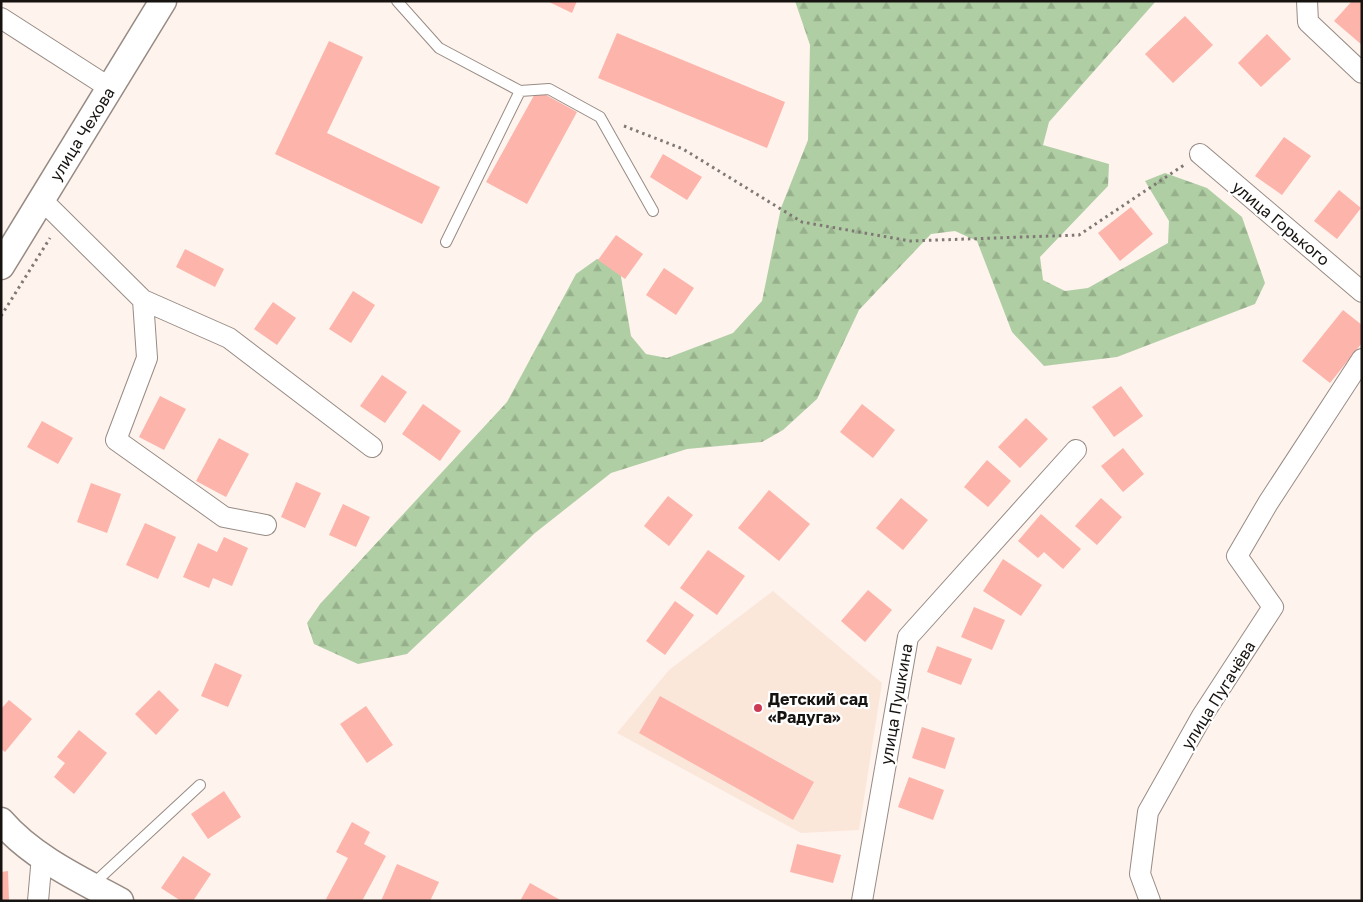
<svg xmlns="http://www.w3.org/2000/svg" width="1363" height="902" font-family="'Golos Text',sans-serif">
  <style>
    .built { fill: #fbe6da }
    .forest { fill: url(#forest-firs) }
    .building { fill: #fdb4ab }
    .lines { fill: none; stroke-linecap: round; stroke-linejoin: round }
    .service-casing { stroke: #978b84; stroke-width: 12 }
    .minor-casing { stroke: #978b84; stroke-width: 22 }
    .tertiary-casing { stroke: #978b84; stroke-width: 29 }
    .path { stroke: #7f7874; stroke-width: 3; stroke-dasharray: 2.5 4; stroke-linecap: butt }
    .service { stroke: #fff; stroke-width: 10 }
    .minor { stroke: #fff; stroke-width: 20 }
    .tertiary { stroke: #fff; stroke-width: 26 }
    .poi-dot { fill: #cc3b56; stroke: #fff; stroke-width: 2 }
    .labels { text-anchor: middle; stroke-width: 4.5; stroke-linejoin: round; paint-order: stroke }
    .street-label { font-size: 16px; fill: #171310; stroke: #fff }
    .poi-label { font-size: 16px; font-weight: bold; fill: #171310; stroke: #fff; text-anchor: start }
  </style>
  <defs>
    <pattern id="forest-firs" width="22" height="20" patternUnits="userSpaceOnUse" patternTransform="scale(1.25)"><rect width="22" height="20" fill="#afcea4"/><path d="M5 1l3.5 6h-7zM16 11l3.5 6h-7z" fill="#96b08c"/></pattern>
  </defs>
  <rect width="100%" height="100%" fill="#fef3ed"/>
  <!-- built -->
  <path class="built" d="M773,591L882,683L859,830L801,833L617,733L669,670Z"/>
  <!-- forest -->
  <path class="forest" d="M795,1H1156L1049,122L1043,145L1109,164L1108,186L1040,257L1043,280L1065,291L1088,288L1168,243L1169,221L1145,181L1165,173L1207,188L1242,217L1265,283L1255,304L1117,357L1044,366L1012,332L977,241L955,231L931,234L859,310L817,399L783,430L762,442L687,449L611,473L535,533L407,654L358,664L314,644L307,623L320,604L507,402L576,274L597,259L619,265L631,336L646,354L667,358L733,333L762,301L781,208L808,140L810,45Z"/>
  <!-- building -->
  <path class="building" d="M547,1H577L572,13Z
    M1352,1H1362V45L1334,21Z
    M1185,16L1213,45L1173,83L1145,54Z
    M617,33L785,102L767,148L598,78Z
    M1267,34L1291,59L1261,87L1238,63Z
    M329,41L363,57L327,133L440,187L422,224L275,154Z
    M537,90L577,112L527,204L486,182Z
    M1284,137L1311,156L1282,195L1255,176Z
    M663,154L702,177L687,200L650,177Z
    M1339,190L1361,208L1337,239L1314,221Z
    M1131,207L1153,234L1120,261L1098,233Z
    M616,235L643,254L625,279L598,260Z
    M185,249L224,269L215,287L176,267Z
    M664,268L694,288L676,315L646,295Z
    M353,291L375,305L351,343L329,329Z
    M273,302L296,318L277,345L254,329Z
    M1343,310L1362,325V343L1330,383L1302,361Z
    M382,375L407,392L385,423L360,406Z
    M1121,386L1143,416L1114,437L1092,407Z
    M160,396L186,409L164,450L139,437Z
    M423,404L461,431L440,461L402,434Z
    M862,404L895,430L873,458L840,432Z
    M1026,418L1048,439L1020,468L998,447Z
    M42,421L73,438L58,464L27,447Z
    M219,438L249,454L226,497L196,481Z
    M1123,448L1144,474L1123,492L1101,466Z
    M987,460L1011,481L988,507L964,487Z
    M296,482L321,493L305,528L281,517Z
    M91,483L121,494L107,533L77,522Z
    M769,490L810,524L779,561L738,528Z
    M668,496L693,515L669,546L644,526Z
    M901,498L928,520L903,550L876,528Z
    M1101,498L1122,517L1097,545L1075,526Z
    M343,504L370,517L356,547L329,535Z
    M1041,514L1081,549L1063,569L1044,552L1038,558L1018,541Z
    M145,523L176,537L158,579L126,565Z
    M224,537L248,548L232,586L213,578L209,588L183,577L198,543L217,552Z
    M708,550L745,576L717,615L680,588Z
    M1003,559L1042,585L1021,616L983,591Z
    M868,590L892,610L865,642L841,621Z
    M675,601L694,615L665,655L646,641Z
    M974,607L1005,620L992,650L961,637Z
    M937,646L972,659L961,685L927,672Z
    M215,663L242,675L228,707L201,696Z
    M159,690L179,710L156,735L135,714Z
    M660,696L814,782L793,820L639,733Z
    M9,700L32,719L5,752L1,749V709Z
    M366,706L393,745L367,763L340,724Z
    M922,727L955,738L945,769L912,758Z
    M79,730L107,753L74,794L54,777L65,763L57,757Z
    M909,777L944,790L933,820L898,807Z
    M224,791L241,817L208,839L191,814Z
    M352,822L370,832L364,844L386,856L362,901H328L326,899L348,858L336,852Z
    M797,844L841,855L833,883L790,872Z
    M183,856L211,874L193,901H181L161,888Z
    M397,864L439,882L430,901H381Z
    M8,871L9,901H1V872Z
    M530,883L562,901H520Z"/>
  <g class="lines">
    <!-- service casing -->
    <g class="service-casing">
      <path id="service" d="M397,1L439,48L520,91L446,242
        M520,91L549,89L600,117L653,211
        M92,885L200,785"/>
    </g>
    <!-- minor casing -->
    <g class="minor-casing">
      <path id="minor" d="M1307,1L1308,22L1362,73
        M1,18L110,88
        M1200,154L1362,292
        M41,199L143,300L147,358L116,440L224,517L266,525
        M143,300L229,338L372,447
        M38,901L42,856
        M862,901L908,637L1076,450
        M1150,901L1140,874L1148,812L1202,716L1273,607L1237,556L1268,503L1362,359"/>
    </g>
    <!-- tertiary casing -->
    <g class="tertiary-casing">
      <path id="tertiary" d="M1,266L163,1
        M1,821C32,857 79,879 120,901"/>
    </g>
    <!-- path -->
    <path class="path" d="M624,126L683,149L802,222L910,241L1079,235L1184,165
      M1,316L50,238"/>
    <!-- service -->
    <use href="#service" class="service"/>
    <!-- minor -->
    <use href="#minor" class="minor"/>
    <!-- tertiary -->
    <use href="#tertiary" class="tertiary"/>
  </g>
  <!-- markers -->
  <circle class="poi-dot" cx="758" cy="708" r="5"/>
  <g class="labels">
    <!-- street labels -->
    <g class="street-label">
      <text transform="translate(82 134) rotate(-58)" y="6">улица Чехова</text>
      <text transform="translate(1281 223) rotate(40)" y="6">улица Горького</text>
      <text transform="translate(1218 695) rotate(-58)" y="6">улица Пугачёва</text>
      <text transform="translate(896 704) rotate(-80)" y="6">улица Пушкина</text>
    </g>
    <!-- poi labels -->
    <g class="poi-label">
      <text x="768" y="705">Детский сад<tspan x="768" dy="18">«Радуга»</tspan></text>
    </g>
  </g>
  <!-- border -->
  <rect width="1363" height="902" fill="none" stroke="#171310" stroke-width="5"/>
</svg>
